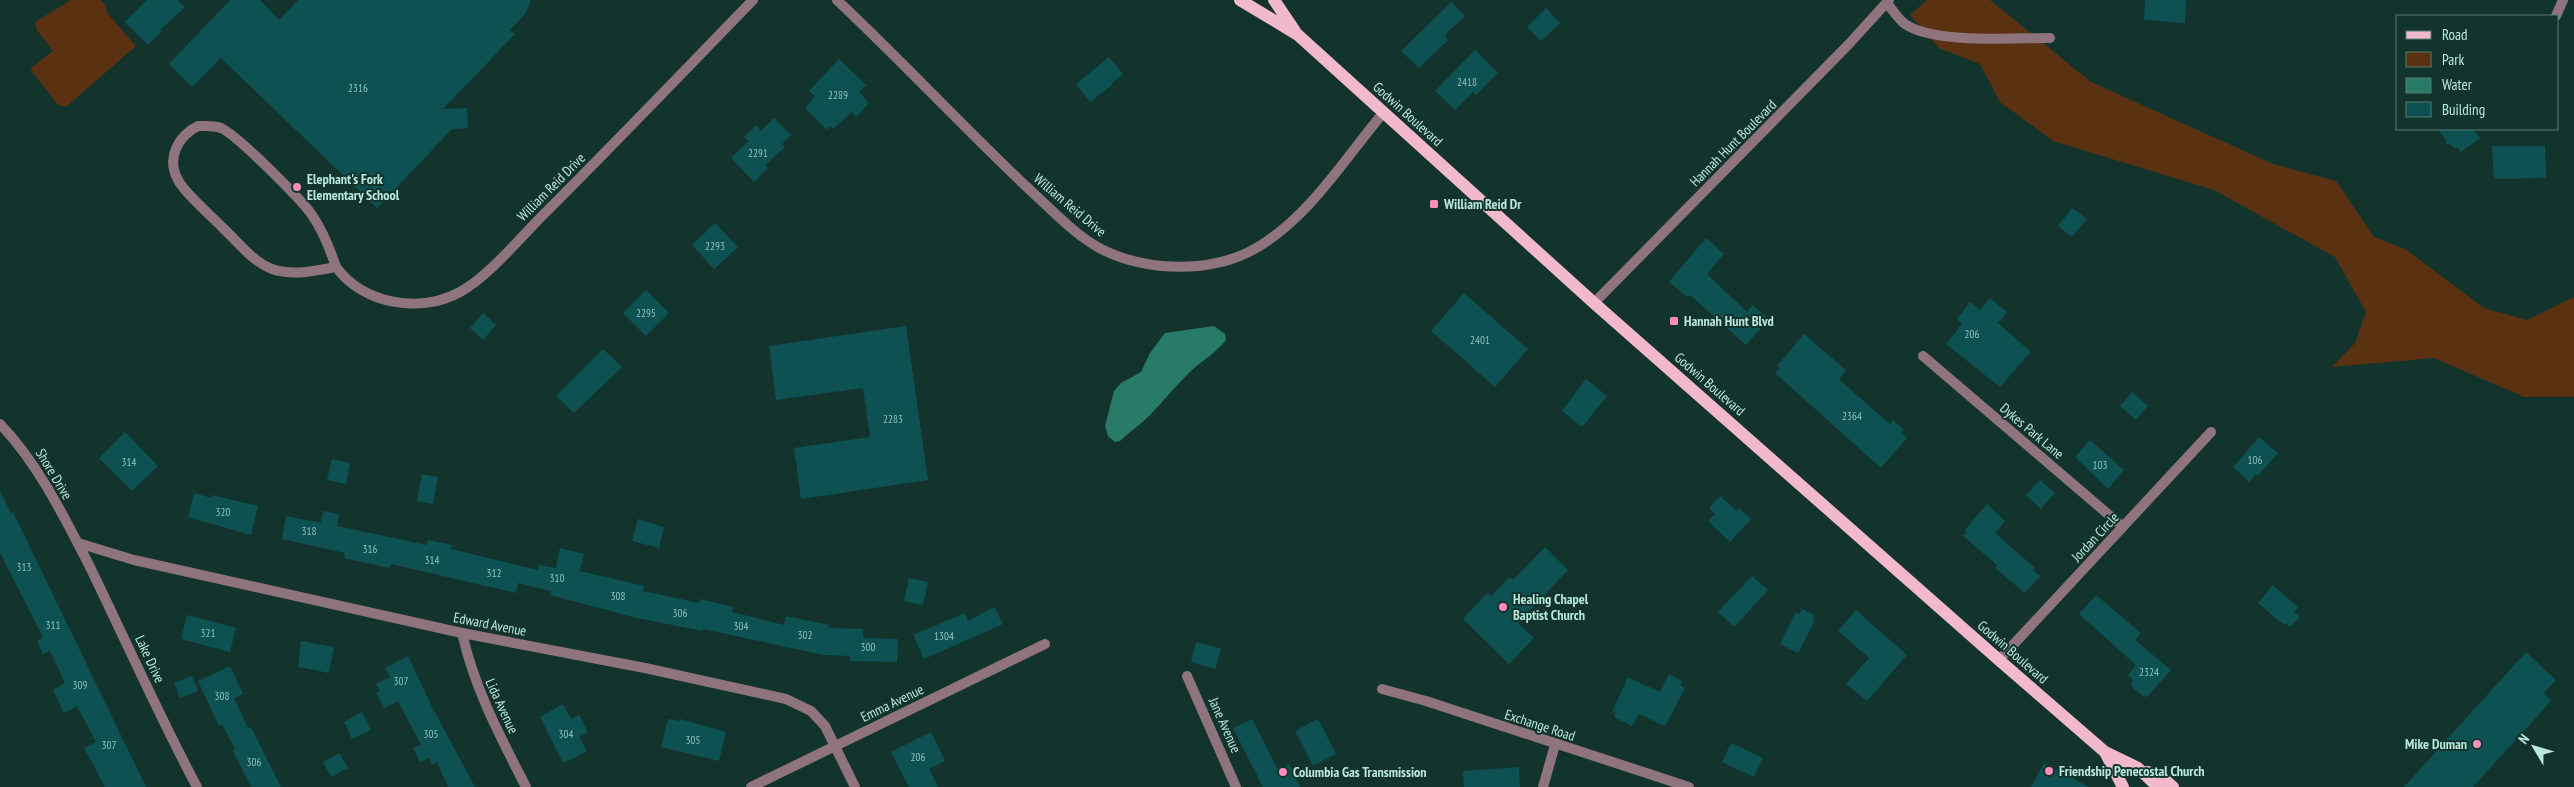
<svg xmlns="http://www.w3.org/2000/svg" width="2574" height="787" font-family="'PT Sans Narrow',sans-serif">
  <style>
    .green { fill: #5a3212 }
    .water { fill: #287b69 }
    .building { fill: #0e5152 }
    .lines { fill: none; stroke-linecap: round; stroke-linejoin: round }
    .street { stroke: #8f737d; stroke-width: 10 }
    .primary { stroke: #f2b9cd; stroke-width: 12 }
    .poi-dot { fill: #ff8eba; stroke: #13342d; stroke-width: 2 }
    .labels { text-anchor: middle; stroke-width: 4; stroke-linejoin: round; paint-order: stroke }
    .number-label { font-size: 11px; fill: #8ec3ba }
    .street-label { font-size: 14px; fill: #b9e9dc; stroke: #13342d }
    .poi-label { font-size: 14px; font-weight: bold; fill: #b9e9dc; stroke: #13342d; text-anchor: start }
  </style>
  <rect width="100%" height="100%" fill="#13342d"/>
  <!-- green -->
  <path class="green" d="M71,0H101L106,6L107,13L136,46L66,107L58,105L30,69L53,51L37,30L35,22Z
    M1927,0H1990L2091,82L2273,164L2336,181L2374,237L2405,249L2484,308L2527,320L2574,297V397H2524L2434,358L2332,367L2355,343L2366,312L2335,257L2214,190L2053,141L2000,102L1980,64L1939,48L1910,15Z"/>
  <!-- water -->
  <path class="water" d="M1214,326L1225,334L1226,340C1217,352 1203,360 1192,370C1176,385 1164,401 1149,416C1140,425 1129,432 1120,441L1115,442L1108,436L1105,426L1114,391L1121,383L1141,372L1150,353L1165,333Z"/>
  <!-- building -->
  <path class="building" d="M147,0H178L185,7L160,30L162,31L148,45L125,22Z
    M230,0H260L279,20L298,0H531L526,13L510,30L515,34L443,109L467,108L468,128L452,129L377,208L221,58L192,87L169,64Z
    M2145,0H2186L2185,23L2144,20Z
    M1451,2L1465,16L1448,32L1445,37L1448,40L1419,68L1401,51Z
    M1546,8L1560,23L1541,41L1527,27Z
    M1475,50L1498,73L1476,95L1473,92L1455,110L1435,91Z
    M1109,57L1123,74L1111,84L1112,85L1090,102L1076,84Z
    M839,59L866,85L859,92L869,103L856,117L852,112L833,129L830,126L827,130L805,108L815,96L809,91Z
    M774,118L791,135L782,144L785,147L765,165L768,168L754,182L731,158L749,141L744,137L756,125L761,131Z
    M2437,129H2473L2480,138L2461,152L2457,147L2455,149L2450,144H2446V139Z
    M2492,146H2545L2546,178L2494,179Z
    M2072,208L2087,219L2072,237L2058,226Z
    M715,223L738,247L714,269L692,245Z
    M1706,238L1724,254L1707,274L1747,312L1753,305L1769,319L1746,345L1690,295L1687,297L1669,282Z
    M646,290L669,313L646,336L623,313Z
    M1464,293L1528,349L1495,387L1431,331Z
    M1990,298L2007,312L1998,323L2031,352L2000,387L1946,344L1962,324L1957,319L1970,302L1980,310Z
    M483,313L496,325L483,340L470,328Z
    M906,326L928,480L801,499L794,448L870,437L863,388L776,400L769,346Z
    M1804,334L1846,370L1839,379L1843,383L1890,424L1893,420L1904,430L1901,433L1907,438L1881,468L1775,373L1780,368L1777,366Z
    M603,349L622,367L574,413L556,396Z
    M1586,379L1607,396L1582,427L1562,411Z
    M2132,392L2148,406L2136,420L2120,406Z
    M125,432L158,466L132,491L99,458Z
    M2259,437L2278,453L2258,476L2256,474L2249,482L2233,467Z
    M2090,440L2124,470L2108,489L2075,457Z
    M332,459L350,463L346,484L327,480Z
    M422,474L438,477L433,504L417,501Z
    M2040,480L2055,493L2041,509L2026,495Z
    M0,491L11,513L13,512L146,787H105L84,748L96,742L77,706L64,713L53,690L65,683L50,651L43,654L37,641L43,637L0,553Z
    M194,493L211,498L212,495L258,506L251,535L188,517Z
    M1720,496L1737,511L1739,508L1751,519L1730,542L1708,521L1715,514L1709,508Z
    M1987,504L2005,521L1995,533L2035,568L2033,570L2040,576L2025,593L1995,568L1997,565L1963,536L1967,532L1965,530Z
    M323,511L339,514L337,526L427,545L428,540L452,545L451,549L538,570L539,565L556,568L560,548L584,554L580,571L644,586L643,591L699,603L700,599L733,607L732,612L784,625L786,616L829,625L828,628L863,629V638L898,639L897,662L850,661V656L824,655L703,629V631L637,618L550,595L551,591L518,583L516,593L391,564L390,568L344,558L345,553L282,539L286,516L321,523Z
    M638,519L664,527L659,548L632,541Z
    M1545,547L1568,570L1518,623L1534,638L1509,664L1463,619L1488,592L1491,596L1510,577L1513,580Z
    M1752,576L1768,590L1734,627L1718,612Z
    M909,578L928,582L923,605L904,601Z
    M2273,585L2298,607L2294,612L2300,617L2290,627L2286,623L2284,625L2258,603Z
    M2096,595L2141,633L2135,640L2171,670L2148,696L2144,697L2131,686L2133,680L2128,675L2136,665L2079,614Z
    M994,607L1003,624L924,659L913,635L965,613L968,621Z
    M1802,609L1814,615L1813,619L1815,620L1798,653L1780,644L1796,612L1799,614Z
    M1856,610L1907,655L1867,701L1846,684L1869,658L1838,631Z
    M187,615L236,628L230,652L181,639Z
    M301,641L334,647L329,673L298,667Z
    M1196,642L1221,649L1215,669L1191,662Z
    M2526,652L2556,680L2544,693L2551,701L2473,787H2404Z
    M408,656L431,705L475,787H448L437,762L432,765L429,758L420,762L413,748L421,745L398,701L384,708L376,693L380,690L376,684L390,677L385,668Z
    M230,666L243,694L234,698L248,728L251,727L281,787H251L233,751L235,749L222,724L219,726L198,681Z
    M1669,674L1682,681L1680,685L1685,688L1665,726L1639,714L1632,726L1614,717L1616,713L1612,712L1628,677L1660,692Z
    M192,676L198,691L180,698L174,683Z
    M563,704L571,719L579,715L588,732L579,737L587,751L563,763L540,717Z
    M362,712L371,730L352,739L344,722Z
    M668,719L680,721V719L726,732L719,761L661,747Z
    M1252,719L1278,770L1289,764L1300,787H1263L1233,728Z
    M1318,719L1336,754L1313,766L1295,731Z
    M931,732L945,761L929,769L938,787H909L891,752Z
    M1731,743L1763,758L1754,777L1722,762Z
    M339,753L348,768L331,777L323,762Z
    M2044,763L2089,787H2031Z
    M1519,767L1520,787H1464L1463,771Z"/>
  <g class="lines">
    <!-- street -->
    <path class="street" d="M837,0C903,62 965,129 1031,191C1053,211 1075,235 1101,249C1147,272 1213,274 1258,247C1311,215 1345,158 1384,112
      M1887,3C1892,9 1898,19 1905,24C1933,44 2015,38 2050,38
      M2556,16L2563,0
      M198,126C206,126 213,125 221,128C237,135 301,199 312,215C323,231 330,249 336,267C316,271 292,276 272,269C253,262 239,243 225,230C213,217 185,194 178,180C166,158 178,136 198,126Z
      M336,267C363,304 420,314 460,292C488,277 520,238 543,215C614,144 683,72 753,0
      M1594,303L1848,45L1889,0
      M1923,356L2123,527
      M0,424C39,465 63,515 89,565C125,639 158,714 197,787
      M78,543L134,560L462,633L645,668L786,699L811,711L825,726L855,787
      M462,633C475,690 500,736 526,787
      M1999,660L2211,432
      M1187,676L1236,787
      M1382,689L1426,701L1689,787
      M751,787L1045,644
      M1543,787L1555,745"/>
    <!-- primary -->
    <path class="primary" d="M1240,0L1298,35L1594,303L1999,660L2105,752L2138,768L2158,787
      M1274,0L1295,31
      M2105,752L2123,787
      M2148,772L2165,780L2173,787"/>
  </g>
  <!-- markers -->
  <g class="poi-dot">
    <circle cx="297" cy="187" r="5"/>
    <rect x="1429" y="199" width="10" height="10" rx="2.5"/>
    <rect x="1669" y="316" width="10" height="10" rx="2.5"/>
    <circle cx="1503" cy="607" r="5"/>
    <circle cx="2477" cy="744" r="5"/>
    <circle cx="2049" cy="771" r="5"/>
    <circle cx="1283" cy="772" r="5"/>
  </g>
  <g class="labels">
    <!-- number labels -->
    <g class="number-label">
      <text x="1467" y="86">2418</text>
      <text x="358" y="92">2316</text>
      <text x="838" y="99">2289</text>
      <text x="758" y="157">2291</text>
      <text x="715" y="250">2293</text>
      <text x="646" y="317">2295</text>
      <text x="1972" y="338">206</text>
      <text x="1480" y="344">2401</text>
      <text x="1852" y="420">2364</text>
      <text x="893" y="423">2283</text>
      <text x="2255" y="464">106</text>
      <text x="129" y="466">314</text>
      <text x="2100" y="469">103</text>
      <text x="223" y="516">320</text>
      <text x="309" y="535">318</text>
      <text x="370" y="553">316</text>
      <text x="432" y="564">314</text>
      <text x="24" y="571">313</text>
      <text x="494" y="577">312</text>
      <text x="557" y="582">310</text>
      <text x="618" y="600">308</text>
      <text x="680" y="617">306</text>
      <text x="53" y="629">311</text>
      <text x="741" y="630">304</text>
      <text x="208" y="637">321</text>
      <text x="805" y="639">302</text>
      <text x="944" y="640">1304</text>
      <text x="868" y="651">300</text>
      <text x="2149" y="676">2324</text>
      <text x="401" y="685">307</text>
      <text x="80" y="689">309</text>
      <text x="222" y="700">308</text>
      <text x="431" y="738">305</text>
      <text x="566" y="738">304</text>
      <text x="693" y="744">305</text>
      <text x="109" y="749">307</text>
      <text x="918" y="761">206</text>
      <text x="254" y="766">306</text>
    </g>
    <!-- street labels -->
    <g class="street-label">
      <text transform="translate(1408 114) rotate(42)" y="5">Godwin Boulevard</text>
      <text transform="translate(1733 143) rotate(-45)" y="5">Hannah Hunt Boulevard</text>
      <text transform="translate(551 187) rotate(-45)" y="5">William Reid Drive</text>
      <text transform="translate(1070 205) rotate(40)" y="5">William Reid Drive</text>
      <text transform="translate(1710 384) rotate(41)" y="5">Godwin Boulevard</text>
      <text transform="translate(2032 431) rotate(40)" y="5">Dykes Park Lane</text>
      <text transform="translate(54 474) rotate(59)" y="5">Shore Drive</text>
      <text transform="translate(2095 537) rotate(-47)" y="5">Jordan Circle</text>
      <text transform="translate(490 624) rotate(11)" y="5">Edward Avenue</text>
      <text transform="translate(2013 652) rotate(41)" y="5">Godwin Boulevard</text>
      <text transform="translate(150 659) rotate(65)" y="5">Lake Drive</text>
      <text transform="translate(892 703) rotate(-26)" y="5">Emma Avenue</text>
      <text transform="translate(502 706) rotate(65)" y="5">Lida Avenue</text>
      <text transform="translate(1225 725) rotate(66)" y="5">Jane Avenue</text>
      <text transform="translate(1540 725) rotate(18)" y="5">Exchange Road</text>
    </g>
    <!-- poi labels -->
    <g class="poi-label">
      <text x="307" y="184">Elephant's Fork<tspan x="307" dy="16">Elementary School</tspan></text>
      <text x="1444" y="209">William Reid Dr</text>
      <text x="1684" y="326">Hannah Hunt Blvd</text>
      <text x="1513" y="604">Healing Chapel<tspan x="1513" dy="16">Baptist Church</tspan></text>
      <text x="2467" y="749" text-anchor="end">Mike Duman</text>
      <text x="2059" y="776">Friendship Penecostal Church</text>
      <text x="1293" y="777">Columbia Gas Transmission</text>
    </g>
  </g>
  <!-- legend -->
  <rect x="2396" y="15" width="162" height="115" fill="#13342d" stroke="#557c73"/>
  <rect x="2406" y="31" width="25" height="8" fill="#f2b9cd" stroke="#557c73"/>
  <text x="2442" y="40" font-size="15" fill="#b9e9dc">Road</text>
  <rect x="2406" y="52" width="25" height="15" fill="#5a3212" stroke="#557c73"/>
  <text x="2442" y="65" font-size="15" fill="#b9e9dc">Park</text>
  <rect x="2406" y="78" width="25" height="15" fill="#287b69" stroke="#557c73"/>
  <text x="2442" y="90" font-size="15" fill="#b9e9dc">Water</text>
  <rect x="2406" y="102" width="25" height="15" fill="#0e5152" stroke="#557c73"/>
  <text x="2442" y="115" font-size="15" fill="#b9e9dc">Building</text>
  <!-- north arrow -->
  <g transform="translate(2534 747) rotate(308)" stroke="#13342d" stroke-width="4" paint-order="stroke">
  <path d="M0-4L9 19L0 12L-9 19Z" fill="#b9e9dc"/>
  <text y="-8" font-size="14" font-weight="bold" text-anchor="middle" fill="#b9e9dc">N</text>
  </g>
</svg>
